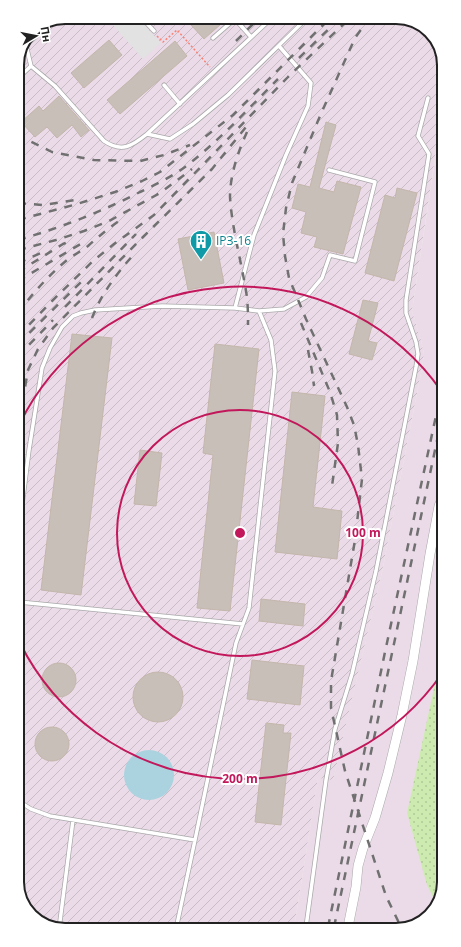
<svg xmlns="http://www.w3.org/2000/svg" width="461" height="947" font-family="'Open Sans',sans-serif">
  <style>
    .industrial { fill: url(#industrial-furrows) }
    .railway { fill: #ebdbe8 }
    .grass { fill: url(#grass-dots) }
    .parking { fill: #e2e2e2 }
    .water { fill: #aad3df }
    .building { fill: #c7bfb8; stroke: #c4b6ab }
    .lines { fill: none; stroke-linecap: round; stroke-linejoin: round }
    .service-casing { stroke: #a9a9a9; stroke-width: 5 }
    .tertiary-casing { stroke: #a9a9a9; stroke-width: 10 }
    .path { stroke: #fa8072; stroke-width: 1.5; stroke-dasharray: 2 2; stroke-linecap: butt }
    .service { stroke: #fff; stroke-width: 3.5 }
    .tertiary { stroke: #fff; stroke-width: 9 }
    .rail { stroke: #707070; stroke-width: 2.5; stroke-dasharray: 8 8; stroke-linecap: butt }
    .ring { fill: none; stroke: #c2185b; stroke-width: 2 }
    .labels { text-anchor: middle; stroke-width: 4; stroke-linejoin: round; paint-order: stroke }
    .culture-label { font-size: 12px; fill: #0d838f; stroke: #fff; text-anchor: start }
    .rim { fill: none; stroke: #222; stroke-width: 2 }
    .centre { fill: #c2185b; stroke: #fff; stroke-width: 2 }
    .ring-label { font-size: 12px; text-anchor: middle; font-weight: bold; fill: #c2185b; stroke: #fff; stroke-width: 4; stroke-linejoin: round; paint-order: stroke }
  </style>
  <defs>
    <pattern id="industrial-furrows" width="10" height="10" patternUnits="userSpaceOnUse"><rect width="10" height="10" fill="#ebdbe8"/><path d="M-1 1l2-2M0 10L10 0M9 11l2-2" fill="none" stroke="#c9bcc7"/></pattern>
    <pattern id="grass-dots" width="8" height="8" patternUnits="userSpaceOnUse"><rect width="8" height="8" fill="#cdebb0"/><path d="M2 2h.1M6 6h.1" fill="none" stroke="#b0c997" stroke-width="1.8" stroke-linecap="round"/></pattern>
  </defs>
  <rect width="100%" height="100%" fill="#f2efe9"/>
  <!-- industrial -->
  <path class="industrial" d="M65,17H399L425,27L440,47V125L412,311L416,324L421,340L424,354L422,368L382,572L333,781L318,779L294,928L62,930L36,920L21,900L17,62L31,31Z"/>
  <!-- railway -->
  <path class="railway" d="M441,120L444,882L436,909L414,926L294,928L318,778L333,780L382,572L422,368L424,354L421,340L416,324L412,311Z"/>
  <!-- grass -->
  <path class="grass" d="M443,655L444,882L437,905L427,885L407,813L441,656Z"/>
  <!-- parking -->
  <path class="parking" d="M106,17H137L161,43L143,59Z"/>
  <!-- water -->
  <path class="water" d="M124 775a25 25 0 1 1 50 0a25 25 0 1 1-50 0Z"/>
  <!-- building -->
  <path class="building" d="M165,17H181L171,25Z
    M199,17H229L204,39L191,25Z
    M109,40L122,55L84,88L71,73Z
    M175,41L187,56L120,114L107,100Z
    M59,96L89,130L81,137L72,125L57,138L47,127L35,137L21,122L39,106L43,111Z
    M326,122L336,125L319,188L334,192L337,181L361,187L343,254L314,247L317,237L301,233L306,212L292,208L298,184L310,187Z
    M397,188L417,193L394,281L365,273L385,195L395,198Z
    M214,232L224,283L188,290L178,239Z
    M363,300L378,303L368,341L377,343L372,360L349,354Z
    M72,334L112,338L81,595L41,590Z
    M215,344L259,349L230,611L197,608L213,455L203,453Z
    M292,392L325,396L313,507L342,511L337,559L275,552Z
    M140,450L162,453L156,506L134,504Z
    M261,599L305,604L303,626L259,621Z
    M252,660L304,666L300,705L247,699Z
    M42 680a17 17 0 1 1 34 0a17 17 0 1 1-34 0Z
    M133 697a25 25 0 1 1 50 0a25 25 0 1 1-50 0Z
    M266,723L284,725L283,733H291L281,825L255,822Z
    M35 744a17 17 0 1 1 34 0a17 17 0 1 1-34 0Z"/>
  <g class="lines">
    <!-- service casing -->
    <g class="service-casing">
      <path id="service" d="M141,17L154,31
        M235,19L251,37
        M51,23L26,45L31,66L55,86L104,141C122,153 132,146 147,134L273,17
        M213,38L237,17
        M17,79L31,66
        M164,85L180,104
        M147,134L170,139L193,124L228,95L308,17
        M235,308L254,235L286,155L308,106L311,83L279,46
        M19,529L29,450L42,368L50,348L62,327L73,316L81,313L95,310L162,306L235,308L259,311L284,309L306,297L322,278L330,255L355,261L375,182L329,170
        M19,602L243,624
        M20,802L31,809L50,816L195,840
        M306,927L326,780L335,729L352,674L376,571L416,367L418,354L416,342L406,313V300L429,154L418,136L428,98
        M59,929L73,820
        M176,929L195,840L236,643L249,608L275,371L271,340L259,311"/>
    </g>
    <!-- tertiary casing -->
    <g class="tertiary-casing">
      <path id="tertiary" d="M348,927L356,887L358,866L363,848L375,818L388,773L402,715L413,661L430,554L439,506L442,499"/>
    </g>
    <!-- path -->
    <path class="path" d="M157,36L163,42L177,30L210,67"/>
    <!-- service -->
    <use href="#service" class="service"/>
    <!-- tertiary -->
    <use href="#tertiary" class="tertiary"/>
    <!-- rail -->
    <path class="rail" d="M370,17L355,38L320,116L292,183L286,208L283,234L285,256L289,278L306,319L347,407L354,425L358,445L362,479L355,540L331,681V708L345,771L386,896L401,927
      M236,41L260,17
      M299,58L341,17
      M247,132C238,152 230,175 230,197C232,229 241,260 246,291C248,302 248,314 248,325
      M17,135L52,152L94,160L140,161L164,155L190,145
      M18,203L43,205L75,200
      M18,220L77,204L115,192L142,181L160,172L233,115L331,17
      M18,240C60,228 101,212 140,192C155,185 171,177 185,167C219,141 248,109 278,79
      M18,250L56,240L84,231L109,221L160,193L192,169
      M18,263L43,252
      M18,272L63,244L72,240
      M18,281L84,242
      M65,307L136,234
      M18,313C33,293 48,276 67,260C74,255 81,251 88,246C99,236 110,227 122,219
      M92,318C101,294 118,272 135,253
      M301,323L330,392L337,415L338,443L332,486
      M18,336L52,301L93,261L114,244L154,215L288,77L351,17
      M18,344L81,282
      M308,350L312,371L314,386
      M18,356L53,320
      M19,434L21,411L28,370L38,349L53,328L140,240L212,169L250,122
      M328,927L385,652L442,388
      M334,927L442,417"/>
  </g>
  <!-- distance rings -->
  <g class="ring">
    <circle cx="240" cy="533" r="123"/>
    <path d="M443 672A246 246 0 0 1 20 643M19 425A246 246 0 0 1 442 392"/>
  </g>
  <!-- icons -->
  <defs>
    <g id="building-pin" transform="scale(1.15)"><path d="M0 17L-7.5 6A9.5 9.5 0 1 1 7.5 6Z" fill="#0f9aa8" stroke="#fff"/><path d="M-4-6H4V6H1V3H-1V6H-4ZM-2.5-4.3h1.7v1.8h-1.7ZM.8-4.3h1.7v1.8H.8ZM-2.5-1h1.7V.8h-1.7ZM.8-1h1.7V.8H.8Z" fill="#fff"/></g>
  </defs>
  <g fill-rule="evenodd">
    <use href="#building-pin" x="201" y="241"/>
  </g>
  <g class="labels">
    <!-- culture labels -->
    <g class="culture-label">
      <text x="216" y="245">ІРЗ-16</text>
    </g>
  </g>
  <!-- crop -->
  <path d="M0 0H461V947H0ZM65 24H396A41 41 0 0 1 437 65V882A41 41 0 0 1 396 923H65A41 41 0 0 1 24 882V65A41 41 0 0 1 65 24Z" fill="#fff" fill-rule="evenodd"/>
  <path class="rim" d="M65 24H396A41 41 0 0 1 437 65V882A41 41 0 0 1 396 923H65A41 41 0 0 1 24 882V65A41 41 0 0 1 65 24Z"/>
  <circle cx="240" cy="533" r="6" class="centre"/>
  <g class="ring-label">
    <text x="363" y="537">100 m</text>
    <text x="240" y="783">200 m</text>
  </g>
  <!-- north arrow -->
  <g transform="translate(36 36) rotate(80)" stroke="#ffffff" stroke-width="3" paint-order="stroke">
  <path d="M0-3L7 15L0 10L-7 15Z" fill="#222222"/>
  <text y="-6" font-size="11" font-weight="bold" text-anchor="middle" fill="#222222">Пн</text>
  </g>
</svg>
